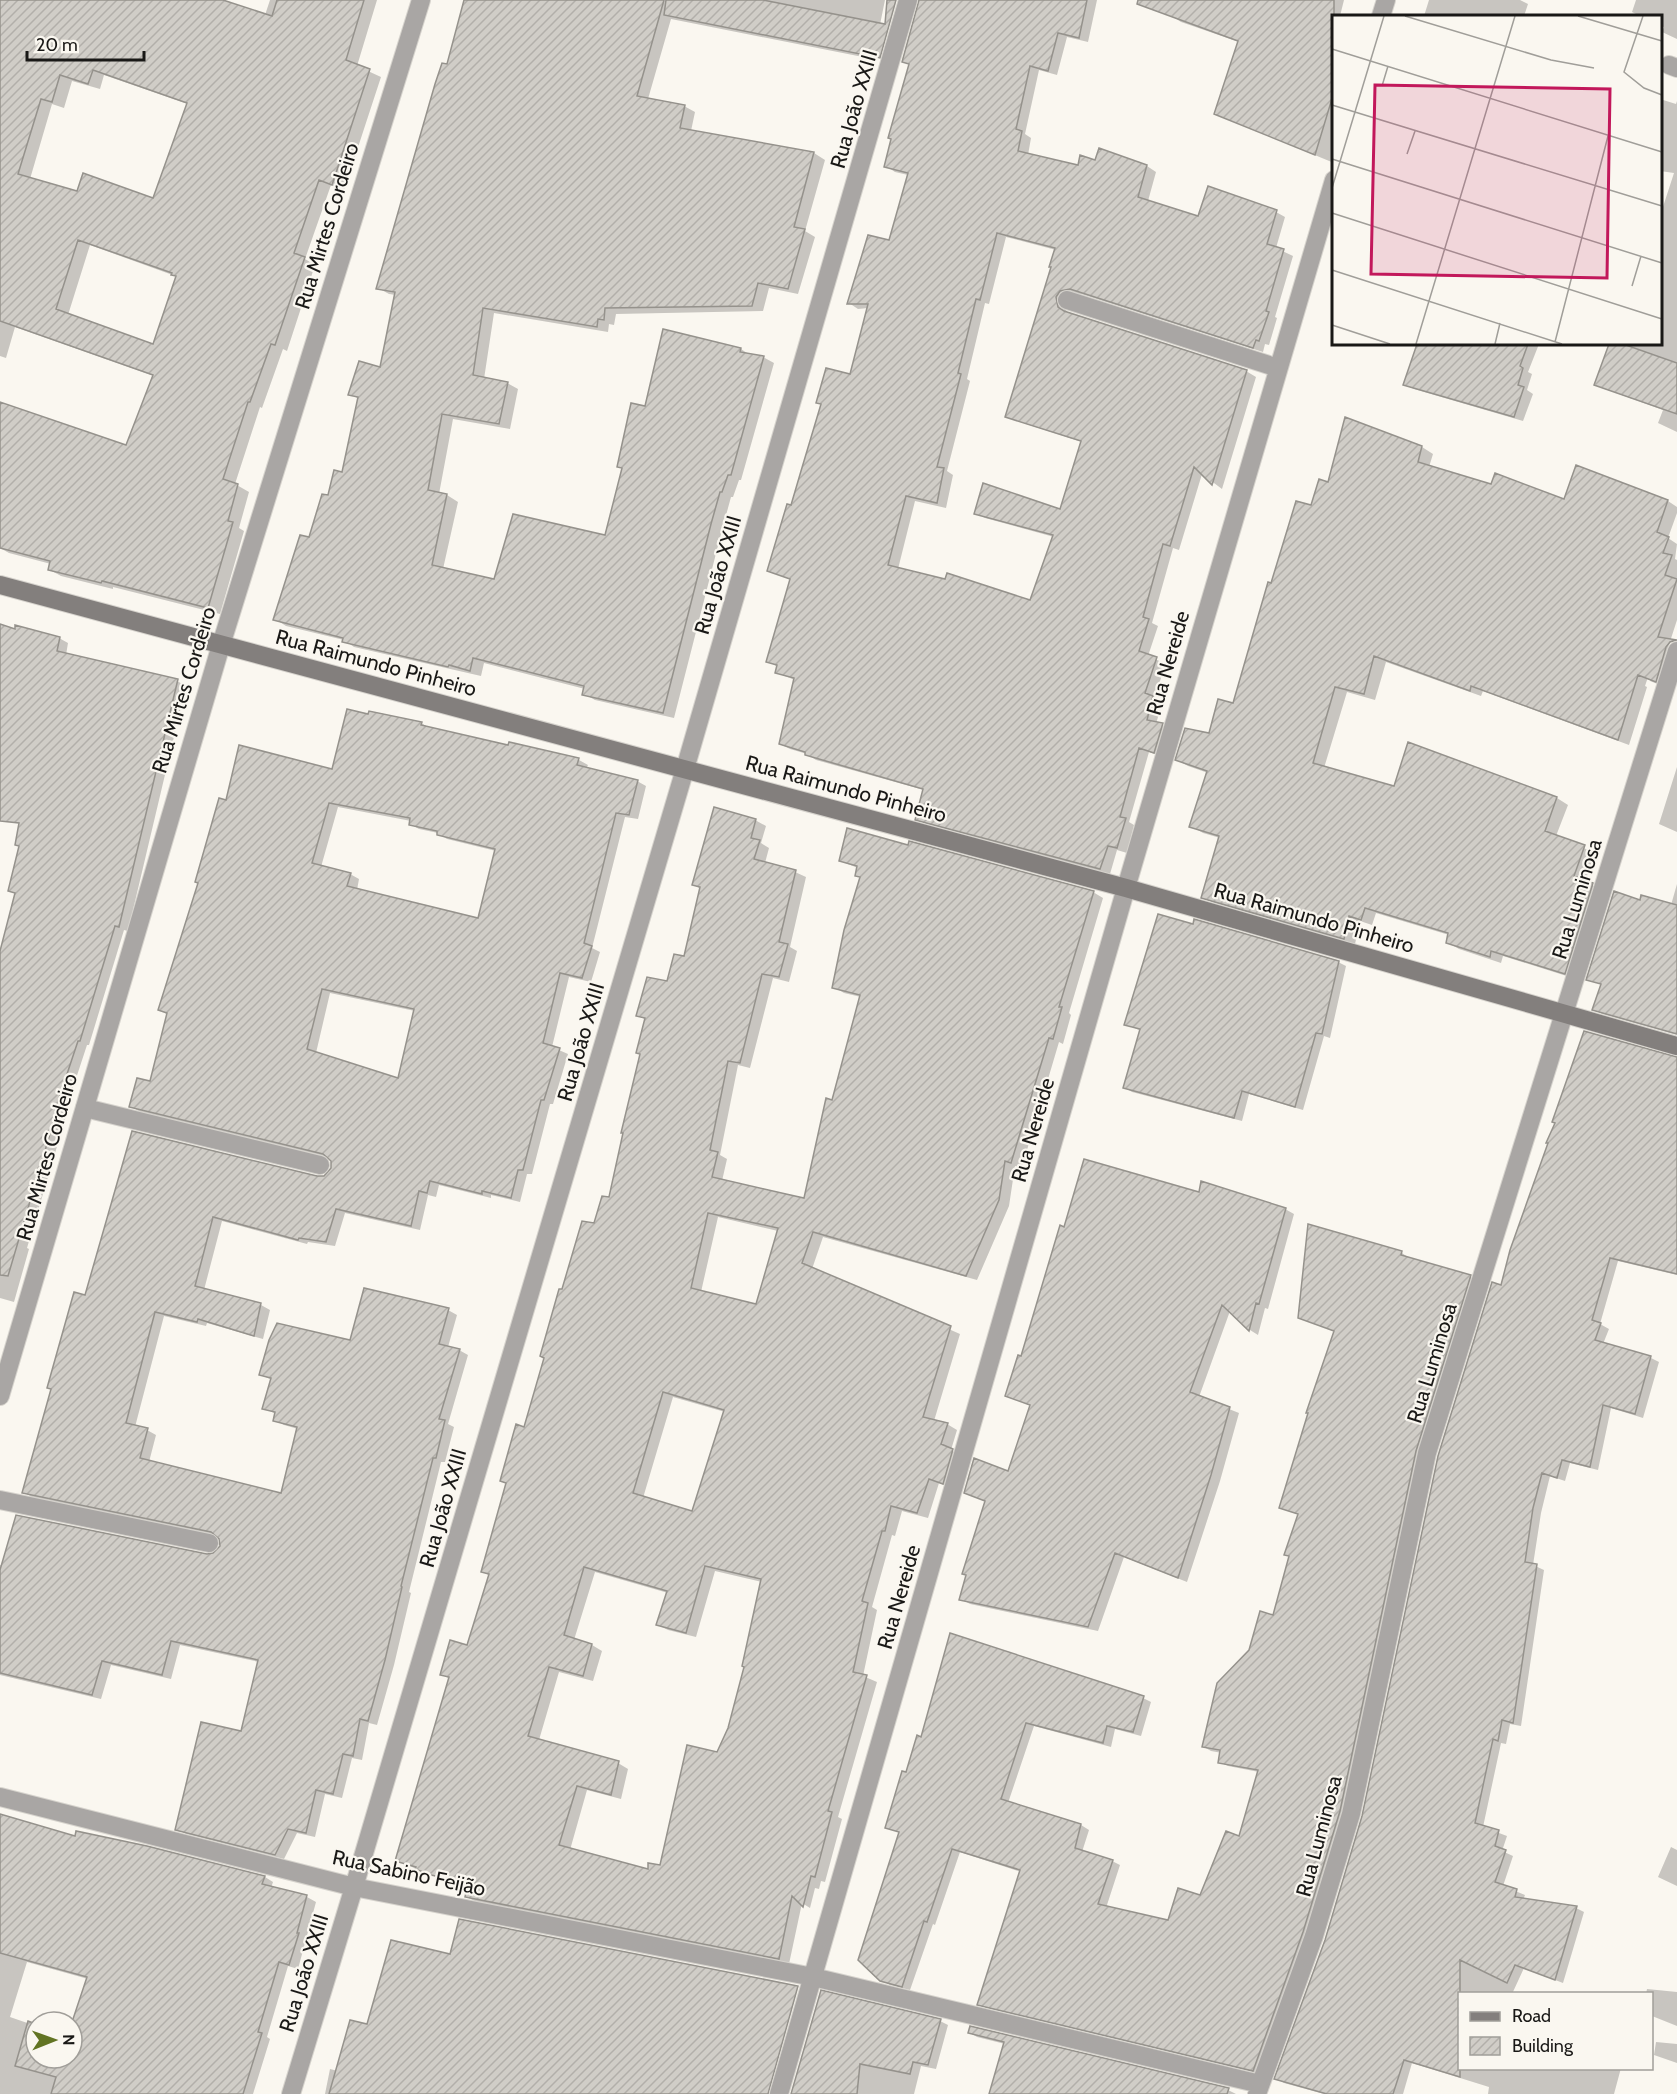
<svg xmlns="http://www.w3.org/2000/svg" width="1677" height="2094" font-family="Cabin,sans-serif">
  <style>
    .shadow { fill: #0003; fill-rule: evenodd }
    .building { fill: url(#building-hatch); stroke: #95928c; stroke-width: 1.5; fill-rule: evenodd }
    .lines { fill: none; stroke-linecap: round; stroke-linejoin: round }
    .lane-casing { stroke: #d6d3cd; stroke-width: 20 }
    .street-casing { stroke: #d6d3cd; stroke-width: 20 }
    .secondary-casing { stroke: #d6d3cd; stroke-width: 20 }
    .lane { stroke: #a9a6a4; stroke-width: 18 }
    .street { stroke: #a9a6a4; stroke-width: 18 }
    .secondary { stroke: #837f7d; stroke-width: 18 }
    .labels { text-anchor: middle; stroke-width: 4.5; stroke-linejoin: round; paint-order: stroke }
    .street-label { font-size: 21px; fill: #191816; stroke: #faf7f0 }
    .inset-road { fill: none; stroke: #a09e99; stroke-width: 1.5 }
    .view { fill: #c2185b; fill-opacity: 0.15; stroke: #c2185b; stroke-width: 3 }
    .inset-edge { fill: none; stroke: #191816; stroke-width: 3 }
  </style>
  <defs>
    <pattern id="building-hatch" width="6" height="6" patternUnits="userSpaceOnUse" patternTransform="scale(1.5)"><rect width="6" height="6" fill="#d0cdc7"/><path d="M-1 1l2-2M0 6l6-6M5 7l2-2" fill="none" stroke="#b2afaa"/></pattern>
  </defs>
  <rect width="100%" height="100%" fill="#faf7f0"/>
  <!-- shadow -->
  <path class="shadow" d="M0,0H220L265,15L270,0H377L357,66L381,77L344,190L331,185L305,259L315,265L287,351L283,349L262,408L260,407L235,484L249,492L239,528L244,531L220,614L113,587V589L61,576L50,570L51,564L9,553L0,548V427L127,447L154,376L15,327L6,358L0,356ZM104,75L188,104L154,200L78,193L30,179L52,104L64,108L72,81L100,89ZM90,245L178,277L154,346L68,315Z
    M466,0H885L873,59L671,19L648,99L684,106L695,112L691,131L814,153L825,160L805,231L815,237L798,294L769,288L763,311L616,314L614,325L609,324L608,332L494,313L484,379L507,383L518,389L510,429L453,419L439,494L447,495L458,502L443,569L495,580L607,537L646,408L664,331L741,349L750,355L763,357L774,363L741,480H739L733,497H731L722,530L674,718L595,700L584,694L585,689L484,663L481,676L354,647L344,640L286,626L275,619L329,497L344,473L359,399L350,394L382,369L396,295L389,294L378,288L448,66Z
    M933,0H1097L1088,42L1067,37L1057,75L1039,70L1025,134L1031,138L1028,155L1079,167L1096,162L1100,150L1147,166L1156,172L1148,201L1199,217L1276,212L1285,217L1276,248L1293,256L1275,317L1277,318L1269,345L1265,344L1263,352L1081,294L1070,296L1065,303L1067,314L1246,371L1256,377L1222,489L1202,474L1179,550L1173,548L1152,623L1158,626L1148,656L1166,664L1154,698L1162,703L1156,724L1171,730L1163,757L1149,752L1129,822L1134,825L1127,853L1117,850L1110,874L926,824L917,819L924,790L816,760L807,754L790,749L780,744L795,680L777,673L778,667L767,661L791,580L769,570L792,507L822,405L817,402L851,376L868,308L858,309L849,303L890,242L908,175L895,172L886,166ZM1006,237L1056,250L1053,267L1007,416L1017,421L1082,442L1061,511L976,513L985,518L1054,537L1031,602L898,569L915,501L946,508L953,475L947,471L970,381L967,379L985,303L989,304Z
    M1177,0H1344L1340,16H1334V163L1216,114L1239,42L1181,22L1172,16Z
    M1429,0H1520L1528,4L1524,16H1424Z
    M1636,0H1677V39L1662,32L1664,27L1660,26V16H1640L1632,12Z
    M1660,99L1676,104L1677,101V432L1658,423L1663,410L1605,389L1595,384L1610,344H1660V216L1674,173L1660,171Z
    M1418,344H1539L1528,372L1532,374L1527,390L1533,394L1523,421L1414,389L1404,384Z
    M1422,447L1433,454L1429,467L1492,485L1565,501L1577,466L1668,501L1677,507V513L1668,538L1677,544L1675,559L1677,560V620L1666,654L1670,656L1660,685L1650,681L1661,647H1658L1645,686L1647,687L1629,745L1483,691L1481,696L1386,662L1375,700L1347,692L1324,768L1395,788L1409,744L1557,798L1568,805L1556,836L1595,853L1585,882L1604,891L1576,979L1503,956L1501,963L1459,949L1447,942L1449,935L1376,913L1372,925L1360,921L1355,944L1214,903L1202,897L1220,838L1203,833L1191,826L1208,773L1188,766L1177,760L1210,735L1234,705L1272,584L1312,507L1329,484Z
    M0,626L59,638L68,643L66,655L177,681L186,686L128,931L124,930L89,1045H87L64,1115L66,1116L27,1248L29,1249L14,1302L0,1298V953L16,894L9,891L20,846L24,808L0,803Z
    M421,723L430,728L509,747L510,744L579,760L588,765L586,769L637,781L646,786L638,819L625,817L592,948L600,952L591,982L569,977L552,1047L568,1054L553,1104H550L532,1174H527L520,1202L491,1195V1198L439,1185L436,1197L428,1195L420,1230L345,1213L335,1246L308,1242L307,1244L222,1221L204,1290L261,1305L270,1310L263,1339L207,1323L206,1326L164,1316L135,1427L147,1430L156,1435L149,1462L282,1494L298,1429L284,1425L275,1420L276,1414L264,1408L272,1380L261,1375L448,1310L457,1315L448,1347L459,1350L468,1355L448,1424L454,1427L445,1462H441L409,1592L411,1593L394,1665L377,1725L369,1723L362,1760L352,1758L342,1798L325,1794L315,1837L297,1833L284,1859L186,1834L177,1829L242,1732L259,1662L180,1645L171,1679L111,1665L101,1699L0,1675V1565L207,1556L214,1555L221,1546V1538L218,1536L32,1497L23,1492L53,1390L48,1388L86,1297L133,1133L317,1177H324L332,1169V1161L328,1157L140,1112L131,1106L151,1083L168,1015L160,1010L227,801L333,771ZM338,807L411,821L410,824L419,829L438,833L447,839L496,851L479,920L357,890L359,879L350,874L321,867ZM330,993L415,1011L400,1080L316,1053Z
    M1677,767V832L1659,824Z
    M755,820L766,826L761,843L769,848L765,863L795,872L806,877L790,947L797,951L789,982L773,978L750,1068L738,1065L720,1155L727,1159L722,1181L805,1200L861,997L844,993L834,987L862,878L858,868L840,861L1093,892L1103,898L1069,1013L1071,1015L1063,1044L1059,1042L1022,1167L1015,1166L1009,1206L977,1280L823,1237L812,1269L960,1334L934,1421L947,1424L957,1430L951,1450L962,1457L953,1489L939,1483L928,1518L902,1511L895,1536L892,1535L872,1607L877,1610L863,1676L877,1682L838,1817L842,1819L825,1882L821,1881L819,1889L815,1888L810,1908L802,1903L789,1964L477,1902L466,1897L469,1886L427,1874L397,1860L450,1679L441,1674L468,1647L490,1576L482,1571L507,1484L502,1481L525,1429L563,1291L610,1199L641,1054L646,1020L638,1015L668,983L685,958L701,889L694,885ZM718,1217L778,1231L757,1306L701,1292ZM673,1397L725,1412L693,1513L643,1498ZM715,1571L762,1582L746,1667L729,1728L661,1867L649,1871L570,1850L587,1790L621,1799L628,1769L618,1763L539,1740L559,1672L593,1681L602,1651L592,1645L574,1640L595,1572L668,1593L658,1625L668,1630L696,1637Z
    M1677,884V1035L1602,1014L1594,1009L1602,985L1588,979L1641,902L1671,905Z
    M1338,962L1346,966L1330,1038L1324,1036L1303,1110L1249,1094L1242,1121L1132,1092L1124,1087L1141,1031L1126,1024Z
    M1677,1058V1275L1618,1261L1600,1324L1609,1329L1603,1344L1651,1358L1659,1362L1643,1418L1611,1408L1598,1470L1570,1463L1565,1481L1550,1476L1541,1513L1533,1565L1544,1570L1521,1726L1510,1724L1506,1744L1501,1743L1483,1827L1507,1836L1502,1851L1513,1856L1503,1886L1525,1895L1523,1900L1576,1908L1584,1912L1563,1983L1524,1968L1512,1994H1460V2068H1621L1614,2094H1488L1489,2087L1412,2063L1403,2094H1324L1284,2083L1276,2078L1326,1940L1363,1817L1502,1286Z
    M1200,1194L1285,1209L1294,1214L1268,1309L1265,1308L1258,1335L1250,1330L1230,1311L1199,1397L1239,1413L1220,1481L1187,1582L1124,1557L1098,1631L970,1604L961,1599L987,1502L966,1492L1009,1473L1031,1406L1007,1395L1022,1358L1065,1229Z
    M1309,1226L1402,1253L1409,1258L1470,1277L1478,1281L1348,1816L1261,2074L986,2008L979,2004L1021,1872L960,1852L935,1925L933,1924L910,1990L890,1985L881,1980L900,1833L887,1827L922,1739L1143,1698L1151,1702L1141,1736L1115,1729L1111,1747L1034,1726L1008,1803L1081,1825L1089,1830L1082,1852L1112,1861L1120,1865L1106,1908L1169,1922L1201,1897L1240,1838L1259,1772L1228,1766L1220,1762L1222,1753L1211,1751L1204,1747L1250,1651L1274,1617L1290,1557L1286,1554L1299,1515L1281,1508L1336,1332L1300,1318Z
    M0,1815L76,1838L147,1848L265,1877L273,1882L271,1888L307,1897L316,1902L298,1969L288,1966L267,2037L270,2039L253,2094H0ZM27,1962L88,1979L72,2026V2058H36V2026L10,2017Z
    M1671,1847L1677,1850V1886L1658,1877Z
    M1647,1989L1677,1992V2026L1652,2016V1994H1646Z
    M828,1994L940,2021L948,2025L936,2069L921,2066L914,2094H813Z
    M969,2032L1228,2090L1236,2094H999L1005,2044L977,2037Z
    M1656,2042L1677,2044V2063L1654,2055Z
    M330,2069L338,2071L765,2094H325Z"/>
  <!-- building -->
  <path class="building" d="M0,0H223L272,16L277,0H364L346,60L370,69L332,185L319,180L294,253L305,257L275,345L271,344L250,402H248L223,479L238,484L228,521L233,522L208,608L102,581L101,583L48,570L50,561L0,548V402L126,445L153,375L0,321ZM93,70L187,103L153,198L83,173L77,191L18,174L41,99L52,102L60,75L88,84ZM78,240L172,273L171,275L176,276L153,344L56,309Z
    M464,0H664L637,96L685,105L680,128L814,152L794,227L805,229L788,289L758,283L752,306L605,308L604,320L598,319L597,327L483,308L473,375L508,382L499,424L442,414L428,490L447,494L432,565L494,579L513,514L605,535L622,468L617,467L631,403L645,406L663,329L741,348L740,352L764,356L731,475H728L722,492H720L711,524L663,713L582,695L584,686L473,658L470,671L449,665L448,667L342,642L343,638L273,620L300,535L309,537L322,494L328,495L334,470L342,472L358,397L348,395L359,361L380,367L395,292L376,289L435,84L442,63L447,64Z
    M666,0H763L885,24L887,0H896L880,58L664,15Z
    M919,0H1087L1079,38L1058,33L1048,71L1030,66L1016,129L1022,131L1018,151L1078,165L1080,155L1095,160L1099,148L1147,165L1138,197L1198,216L1208,186L1277,210L1267,244L1284,249L1266,311L1269,312L1259,341L1256,340L1253,348L1070,289L1060,291L1056,297L1058,307L1064,311L1247,370L1212,485L1194,467L1170,546L1163,544L1143,617L1149,619L1139,651L1157,657L1145,693L1153,696L1147,720L1163,723L1154,753L1139,748L1120,817L1126,818L1117,848L1108,846L1100,869L915,820L923,789L805,755V752L779,744L794,678L775,673L777,665L766,662L790,579L767,571L787,504L791,505L801,471L821,404L816,403L826,368L850,374L868,304H847L868,235L889,240L908,173L884,167L891,139L888,138L909,64L902,62ZM997,233L1055,248L1049,267H1051L1005,417L1081,441L1060,509L983,483L974,514L1053,535L1030,600L947,573L945,579L888,565L906,496L937,503L944,468L937,467L961,374L958,373L976,299L980,300Z
    M1138,0H1334V92L1315,155L1214,114L1238,41L1137,4Z
    M1417,344H1528L1520,366L1523,368L1518,385L1524,387L1514,417L1403,385Z
    M1609,344H1623L1677,363V414L1594,385Z
    M1345,417L1422,446L1418,462L1491,484L1495,473L1564,499L1576,465L1668,500L1657,532L1669,537L1663,553L1672,555L1665,575L1677,579L1658,637L1677,640L1670,642L1666,647L1656,682L1638,675L1618,740L1471,686L1470,691L1374,656L1364,694L1335,687L1313,763L1394,786L1408,742L1557,797L1545,831L1585,845L1574,876L1593,883L1565,974L1491,951L1490,957L1446,943L1448,933L1365,908L1361,920L1349,916L1344,939L1201,898L1219,836L1189,827L1207,771L1175,760L1185,728L1209,733L1218,699L1233,703L1268,582L1271,583L1296,501L1311,505L1319,479L1328,482Z
    M0,624L15,629V625L60,637L57,651L178,679L119,927L115,926L80,1041H78L55,1110H57L8,1276L0,1275V951L15,893L8,891L19,846L15,845L19,823L0,821Z
    M347,709L368,714L369,711L422,722L421,725L508,745L509,742L579,758L577,765L638,780L629,815L616,813L584,943L592,946L582,978L560,973L543,1043L560,1048L544,1100H541L523,1170H518L511,1198L482,1191V1194L430,1181L427,1193L419,1191L411,1226L336,1209L326,1242L299,1238L298,1240L213,1217L195,1286L261,1303L254,1336L198,1319L197,1322L155,1312L126,1423L148,1428L140,1458L281,1493L297,1427L273,1421L275,1412L262,1409L271,1378L259,1375L269,1340L277,1323L350,1340L364,1288L449,1308L439,1344L460,1349L439,1419L445,1420L436,1458H433L401,1586L402,1587L385,1660L368,1721L360,1719L353,1756L343,1754L333,1794L316,1790L306,1833L288,1829L275,1855L175,1830L201,1722L241,1731L258,1660L171,1641L162,1675L102,1661L92,1695L0,1673V1570L16,1515L207,1554L213,1553L220,1546L219,1539L211,1532L22,1493L51,1389L47,1388L74,1292L85,1295L132,1131L317,1176H324L331,1168V1161L323,1154L129,1107L137,1078L150,1081L167,1013L158,1010L198,883L195,882L219,798L226,800L239,745L332,769ZM329,803L410,818L409,825L437,831V835L495,849L478,918L347,886L351,873L312,863ZM322,989L414,1009L398,1078L307,1049Z
    M714,807L756,819L751,838L760,840L754,859L796,870L779,942L788,944L779,977L762,974L740,1063L728,1061L710,1150L718,1152L712,1177L786,1194L804,1198L826,1098L832,1100L860,995L832,988L844,930L860,877L855,876L857,866L839,861L847,828L908,845L909,841L1094,891L1059,1007H1062L1053,1039L1049,1038L1011,1163L1005,1161L999,1200L966,1276L813,1232L802,1263L951,1326L923,1417L948,1423L941,1444L953,1449L943,1484L929,1479L917,1513L891,1506L885,1531H882L862,1601L868,1603L853,1672L867,1675L828,1811L832,1812L815,1877L811,1876L803,1907L792,1896L779,1959L465,1897L468,1883L431,1875L415,1869L416,1867L395,1861L449,1677L440,1675L450,1640L467,1645L489,1574L481,1572L506,1483L500,1481L516,1424L524,1427L544,1358L540,1356L559,1289H562L582,1221L594,1223L602,1196L609,1197L623,1133H621L640,1054L636,1053L645,1018L636,1016L647,977L667,981L674,954L684,956L700,887L692,885ZM708,1213L778,1228L756,1304L691,1288ZM663,1392L724,1410L692,1511L633,1493ZM705,1566L761,1579L742,1666L744,1667L728,1728L717,1752L687,1745L660,1865L648,1863V1869L559,1845L577,1786L611,1795L619,1761L528,1736L549,1667L583,1676L592,1644L564,1635L584,1567L667,1591L656,1625L686,1633Z
    M1614,891L1640,900L1641,895L1677,905V1034L1592,1010L1601,984L1586,980Z
    M1158,914L1193,924L1194,919L1339,961L1322,1034L1316,1033L1295,1107L1242,1091L1234,1118L1123,1088L1140,1029L1124,1025Z
    M1584,1031L1677,1057V1274L1610,1258L1592,1320L1601,1323L1595,1340L1651,1356L1635,1414L1603,1405L1590,1467L1562,1460L1557,1478L1542,1473L1533,1508L1525,1562L1537,1564L1513,1723L1502,1720L1498,1741L1493,1739L1475,1823L1499,1830L1495,1846L1506,1850L1495,1882L1517,1889L1515,1897L1577,1906L1555,1980L1515,1965L1507,1983L1460,1960V2077L1404,2060L1393,2094H1327L1274,2079L1325,1940L1362,1816L1438,1456L1492,1282L1501,1285L1510,1250L1548,1143H1546L1555,1123L1552,1122Z
    M1084,1159L1199,1192L1201,1181L1286,1208L1259,1304L1256,1303L1249,1331L1222,1305L1190,1392L1230,1407L1211,1475L1178,1578L1115,1553L1088,1627L959,1600L966,1575L962,1574L985,1501L964,1493L974,1458L1008,1471L1030,1405L1005,1396L1018,1355L1021,1356L1060,1225L1064,1227Z
    M1308,1224L1402,1251L1401,1255L1471,1275L1416,1451L1340,1811L1303,1932L1253,2071L977,2005L1020,1870L952,1849L927,1922L924,1921L902,1987L880,1981L858,1960L899,1832L885,1828L902,1771L906,1772L917,1735L921,1737L950,1633L1144,1696L1133,1732L1107,1726L1103,1743L1026,1723L1001,1799L1081,1824L1075,1848L1113,1860L1098,1904L1168,1920L1178,1888L1200,1895L1226,1831L1239,1836L1258,1770L1218,1763L1220,1750L1202,1747L1217,1683L1249,1650L1260,1611L1273,1615L1289,1556L1284,1555L1298,1514L1279,1508L1308,1413H1306L1334,1331L1298,1318Z
    M0,1814L75,1836L76,1831L147,1846L265,1876L262,1884L307,1895L297,1933H299L289,1965L279,1962L258,2032L262,2033L243,2094H51L56,2077L15,2066L28,2021L36,2024V2058H72V2022L87,1977L0,1953Z
    M459,1919L798,1986L768,2094H329L350,2020L367,2024L391,1940L450,1954Z
    M821,1990L941,2019L928,2065L913,2062L910,2074L860,2064L857,2094H791Z
    M970,2026L1229,2088L1227,2094H989L1004,2042L968,2033Z"/>
  <g class="lines">
    <!-- lane casing -->
    <g class="lane-casing">
      <path id="lane" d="M85,1108L320,1165
        M0,1500L209,1543"/>
    </g>
    <!-- street casing -->
    <g class="street-casing">
      <path id="street" d="M1381,16L1386,0
        M1669,65L1677,68
        M1067,300L1278,368
        M0,1396L221,645L421,0
        M0,1797L354,1887L813,1977L1260,2084
        M291,2094L354,1887L685,769L908,0
        M779,2094L1126,888L1334,180
        M1257,2094L1314,1936L1351,1814L1427,1453L1677,651"/>
    </g>
    <!-- secondary casing -->
    <g class="secondary-casing">
      <path id="secondary" d="M0,585L1126,888L1677,1046"/>
    </g>
    <!-- lane -->
    <use href="#lane" class="lane"/>
    <!-- street -->
    <use href="#street" class="street"/>
    <!-- secondary -->
    <use href="#secondary" class="secondary"/>
  </g>
  <g class="labels">
    <!-- street labels -->
    <g class="street-label">
      <text transform="translate(854 109) rotate(-74)" y="7">Rua João XXIII</text>
      <text transform="translate(327 226) rotate(-73)" y="7">Rua Mirtes Cordeiro</text>
      <text transform="translate(718 575) rotate(-74)" y="7">Rua João XXIII</text>
      <text transform="translate(376 663) rotate(15)" y="7">Rua Raimundo Pinheiro</text>
      <text transform="translate(1168 663) rotate(-74)" y="7">Rua Nereide</text>
      <text transform="translate(184 690) rotate(-73)" y="7">Rua Mirtes Cordeiro</text>
      <text transform="translate(846 789) rotate(15)" y="7">Rua Raimundo Pinheiro</text>
      <text transform="translate(1577 899) rotate(-73)" y="7">Rua Luminosa</text>
      <text transform="translate(1314 918) rotate(16)" y="7">Rua Raimundo Pinheiro</text>
      <text transform="translate(581 1042) rotate(-74)" y="7">Rua João XXIII</text>
      <text transform="translate(1033 1130) rotate(-74)" y="7">Rua Nereide</text>
      <text transform="translate(47 1157) rotate(-74)" y="7">Rua Mirtes Cordeiro</text>
      <text transform="translate(1432 1363) rotate(-73)" y="7">Rua Luminosa</text>
      <text transform="translate(443 1508) rotate(-74)" y="7">Rua João XXIII</text>
      <text transform="translate(899 1597) rotate(-74)" y="7">Rua Nereide</text>
      <text transform="translate(1319 1836) rotate(-75)" y="7">Rua Luminosa</text>
      <text transform="translate(409 1873) rotate(12)" y="7">Rua Sabino Feijão</text>
      <text transform="translate(304 1973) rotate(-73)" y="7">Rua João XXIII</text>
    </g>
  </g>
  <!-- overview -->
  <g transform="translate(1332 15)">
    <rect width="330" height="330" fill="#faf7f0"/>
    <path class="inset-road" d="M73,1L219,45L262,53M246,1L330,26M311,1L292,57L312,73L330,80M0,34L330,137M50,71L56,51M0,90L330,191M75,139L83,116M0,144L330,248M0,173L52,1M0,198L330,304M0,255L230,329M300,271L309,241M0,310L58,329M223,327L276,121M84,329L183,1M163,329L168,308"/>
    <path class="view" d="M43,70L278,74L275,263L39,259Z"/>
    <rect width="330" height="330" class="inset-edge"/>
  </g>
  <!-- legend -->
  <rect x="1458" y="1992" width="195" height="78" fill="#faf7f0" stroke="#a09e99" stroke-width="1.5"/>
  <rect x="1470" y="2012" width="30" height="9" fill="#837f7d" stroke="#a09e99" stroke-width="1.5"/>
  <text x="1512" y="2022" font-size="18" fill="#191816">Road</text>
  <rect x="1470" y="2037" width="30" height="18" fill="url(#building-hatch)" stroke="#a09e99" stroke-width="1.5"/>
  <text x="1512" y="2052" font-size="18" fill="#191816">Building</text>
  <!-- north arrow -->
  <g transform="translate(54 2040) rotate(89)"><circle r="28" fill="#faf7f0" stroke="#a09e99" stroke-width="1.5"/>
  <path d="M0-4.5L10 22L0 15L-10 22Z" fill="#627423"/>
  <text y="-9" font-size="16" font-weight="bold" text-anchor="middle" fill="#191816">N</text>
  </g>
  <!-- scale -->
  <path d="M27 51v9h117v-9" fill="none" stroke="#191816" stroke-width="3"/>
  <text x="36" y="51" font-size="18" fill="#191816" stroke="#faf7f0" stroke-width="4.5" paint-order="stroke">20 m</text>
</svg>
